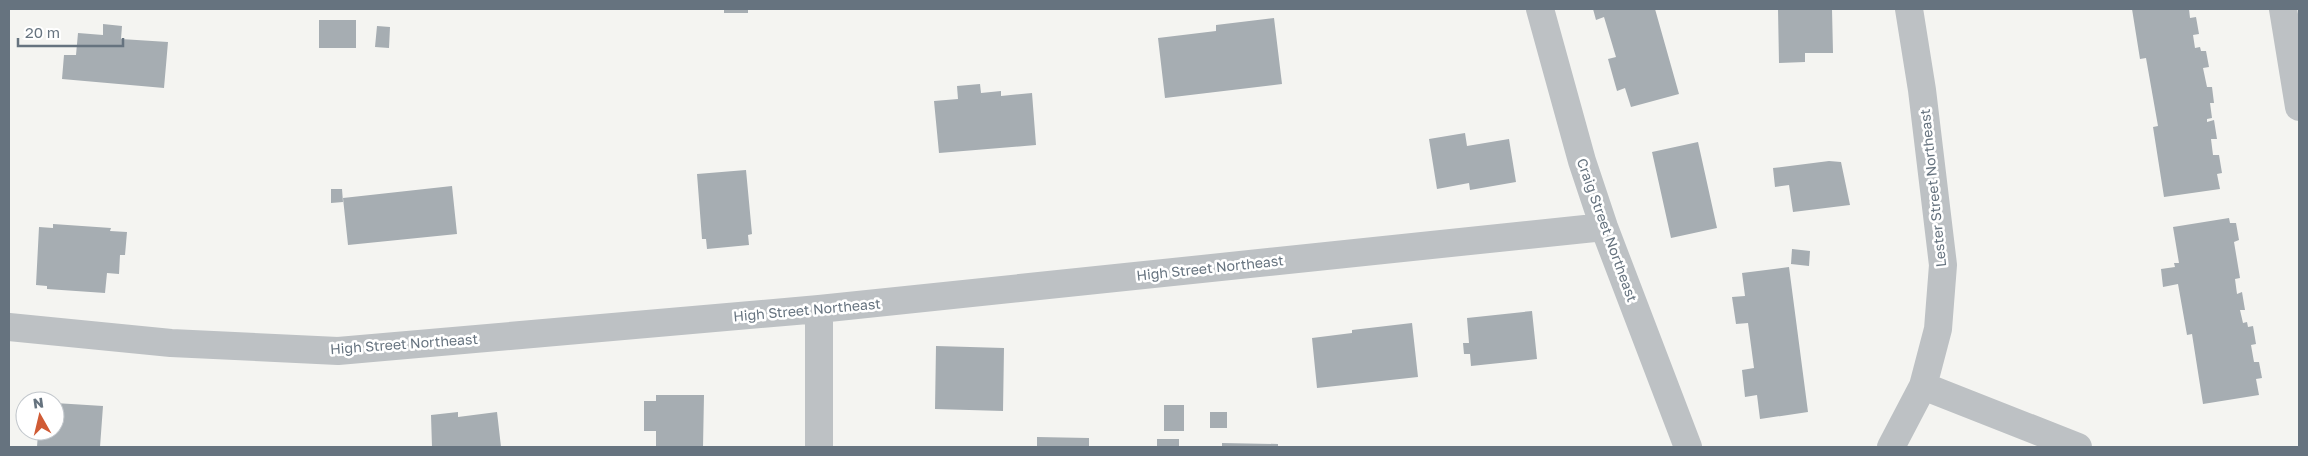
<svg xmlns="http://www.w3.org/2000/svg" width="2308" height="456" font-family="'Golos Text',sans-serif">
  <style>
    .building { fill: #a6adb2 }
    .lines { fill: none; stroke-linecap: round; stroke-linejoin: round }
    .minor { stroke: #bdc1c4; stroke-width: 28 }
    .labels { text-anchor: middle; stroke-width: 5; stroke-linejoin: round; paint-order: stroke }
    .street-label { font-size: 14px; fill: #66737f; stroke: #fff }
  </style>
  <rect width="100%" height="100%" fill="#f4f4f1"/>
  <!-- building -->
  <path class="building" d="M724,9H748V13H724Z
    M1593,9H1655L1679,94L1631,107L1625,88L1617,91L1608,59L1616,57L1604,17L1596,20Z
    M1778,9H1832L1833,53H1805V62L1779,63Z
    M2132,9H2189L2190,18L2196,17L2199,34L2193,35L2195,48L2200,47L2201,51H2206L2209,67L2203,68L2207,87H2212L2214,103H2210L2212,118L2207,119V122L2214,120L2217,139H2211L2213,155H2219L2222,173L2217,174L2220,189L2164,197L2153,127L2158,126L2146,58L2140,59Z
    M1274,18L1282,84L1165,98L1158,38L1216,31V25Z
    M319,20H356V48H319Z
    M103,24L122,26L121,39L168,42L164,88L62,79L64,55H76L78,33L103,35Z
    M377,26L390,27L389,48L375,47Z
    M980,84L981,93L1001,91V96L1032,93L1036,145L939,153L934,101L958,99L957,86Z
    M1465,133L1467,146L1509,139L1516,182L1470,190L1469,183L1437,189L1429,139Z
    M1698,142L1717,228L1671,238L1652,152Z
    M1829,161L1841,162L1850,205L1793,212L1789,185L1775,187L1773,168Z
    M746,170L752,234L748,235L749,245L707,249L706,239H702L697,174Z
    M452,186L457,234L348,245L343,198Z
    M331,189H342L343,202L331,203Z
    M2229,218L2230,223H2236L2239,240L2234,242L2240,278L2235,279L2237,294L2242,292L2245,310H2240L2243,323L2247,322L2248,327L2253,326L2256,344L2251,345L2254,362H2259L2262,378L2256,379L2259,395L2203,404L2192,334L2187,335L2178,284L2163,287L2161,269L2175,267L2174,263H2179L2173,227Z
    M53,224L111,228L110,231L127,232L125,255H120L119,274L107,273L105,293L47,289V286L36,285L39,227L53,228Z
    M1792,249L1810,251L1809,266L1791,264Z
    M1789,267L1808,412L1760,419L1757,395L1745,397L1742,370L1754,368L1748,323L1736,324L1732,297L1745,296L1742,273Z
    M1532,311L1537,359L1471,366L1470,354H1464L1463,343H1469L1467,318Z
    M1412,323L1418,377L1317,388L1312,338L1352,333V330Z
    M936,346L1004,348L1003,411L935,409Z
    M656,395H704L703,447H656V431H644V401H656Z
    M55,403L103,406L100,447H37L38,433L55,431Z
    M1164,405H1184V431H1164Z
    M458,412V417L497,412L501,447H432L431,415Z
    M1210,412H1227V428H1210Z
    M1037,437L1089,438V447H1037Z
    M1157,439H1179V447H1157Z
    M1222,443L1278,444V447H1222Z"/>
  <g class="lines">
    <!-- minor -->
    <path class="minor" d="M1540,9L1582,161L1604,227L1688,447
      M2283,9L2299,107
      M819,309V447
      M9,327L171,343L338,351L819,309L1604,227
      M1923,386L2078,447
      M1891,447L1923,386L1938,329L1943,265L1922,90L1909,9"/>
  </g>
  <g class="labels">
    <!-- street labels -->
    <g class="street-label">
      <text transform="translate(1933 188) rotate(-96)" y="5">Lester Street Northeast</text>
      <text transform="translate(1607 230) rotate(70)" y="5">Craig Street Northeast</text>
      <text transform="translate(1210 268) rotate(-6)" y="5">High Street Northeast</text>
      <text transform="translate(807 310) rotate(-5)" y="5">High Street Northeast</text>
      <text transform="translate(404 344) rotate(-4)" y="5">High Street Northeast</text>
    </g>
  </g>
  <!-- border -->
  <rect width="2308" height="456" fill="none" stroke="#66737f" stroke-width="20"/>
  <!-- north arrow -->
  <g transform="translate(40 416) rotate(352)"><circle r="24" fill="#ffffff" stroke="#c2c7cc"/>
  <path d="M0-4L9 19L0 12L-9 19Z" fill="#d05b35"/>
  <text y="-8" font-size="14" font-weight="bold" text-anchor="middle" fill="#66737f">N</text>
  </g>
  <!-- scale -->
  <path d="M18 38v8h105v-8" fill="none" stroke="#66737f" stroke-width="2.5"/>
  <text x="25" y="38" font-size="15" fill="#66737f" stroke="#ffffff" stroke-width="4" paint-order="stroke">20 m</text>
</svg>
